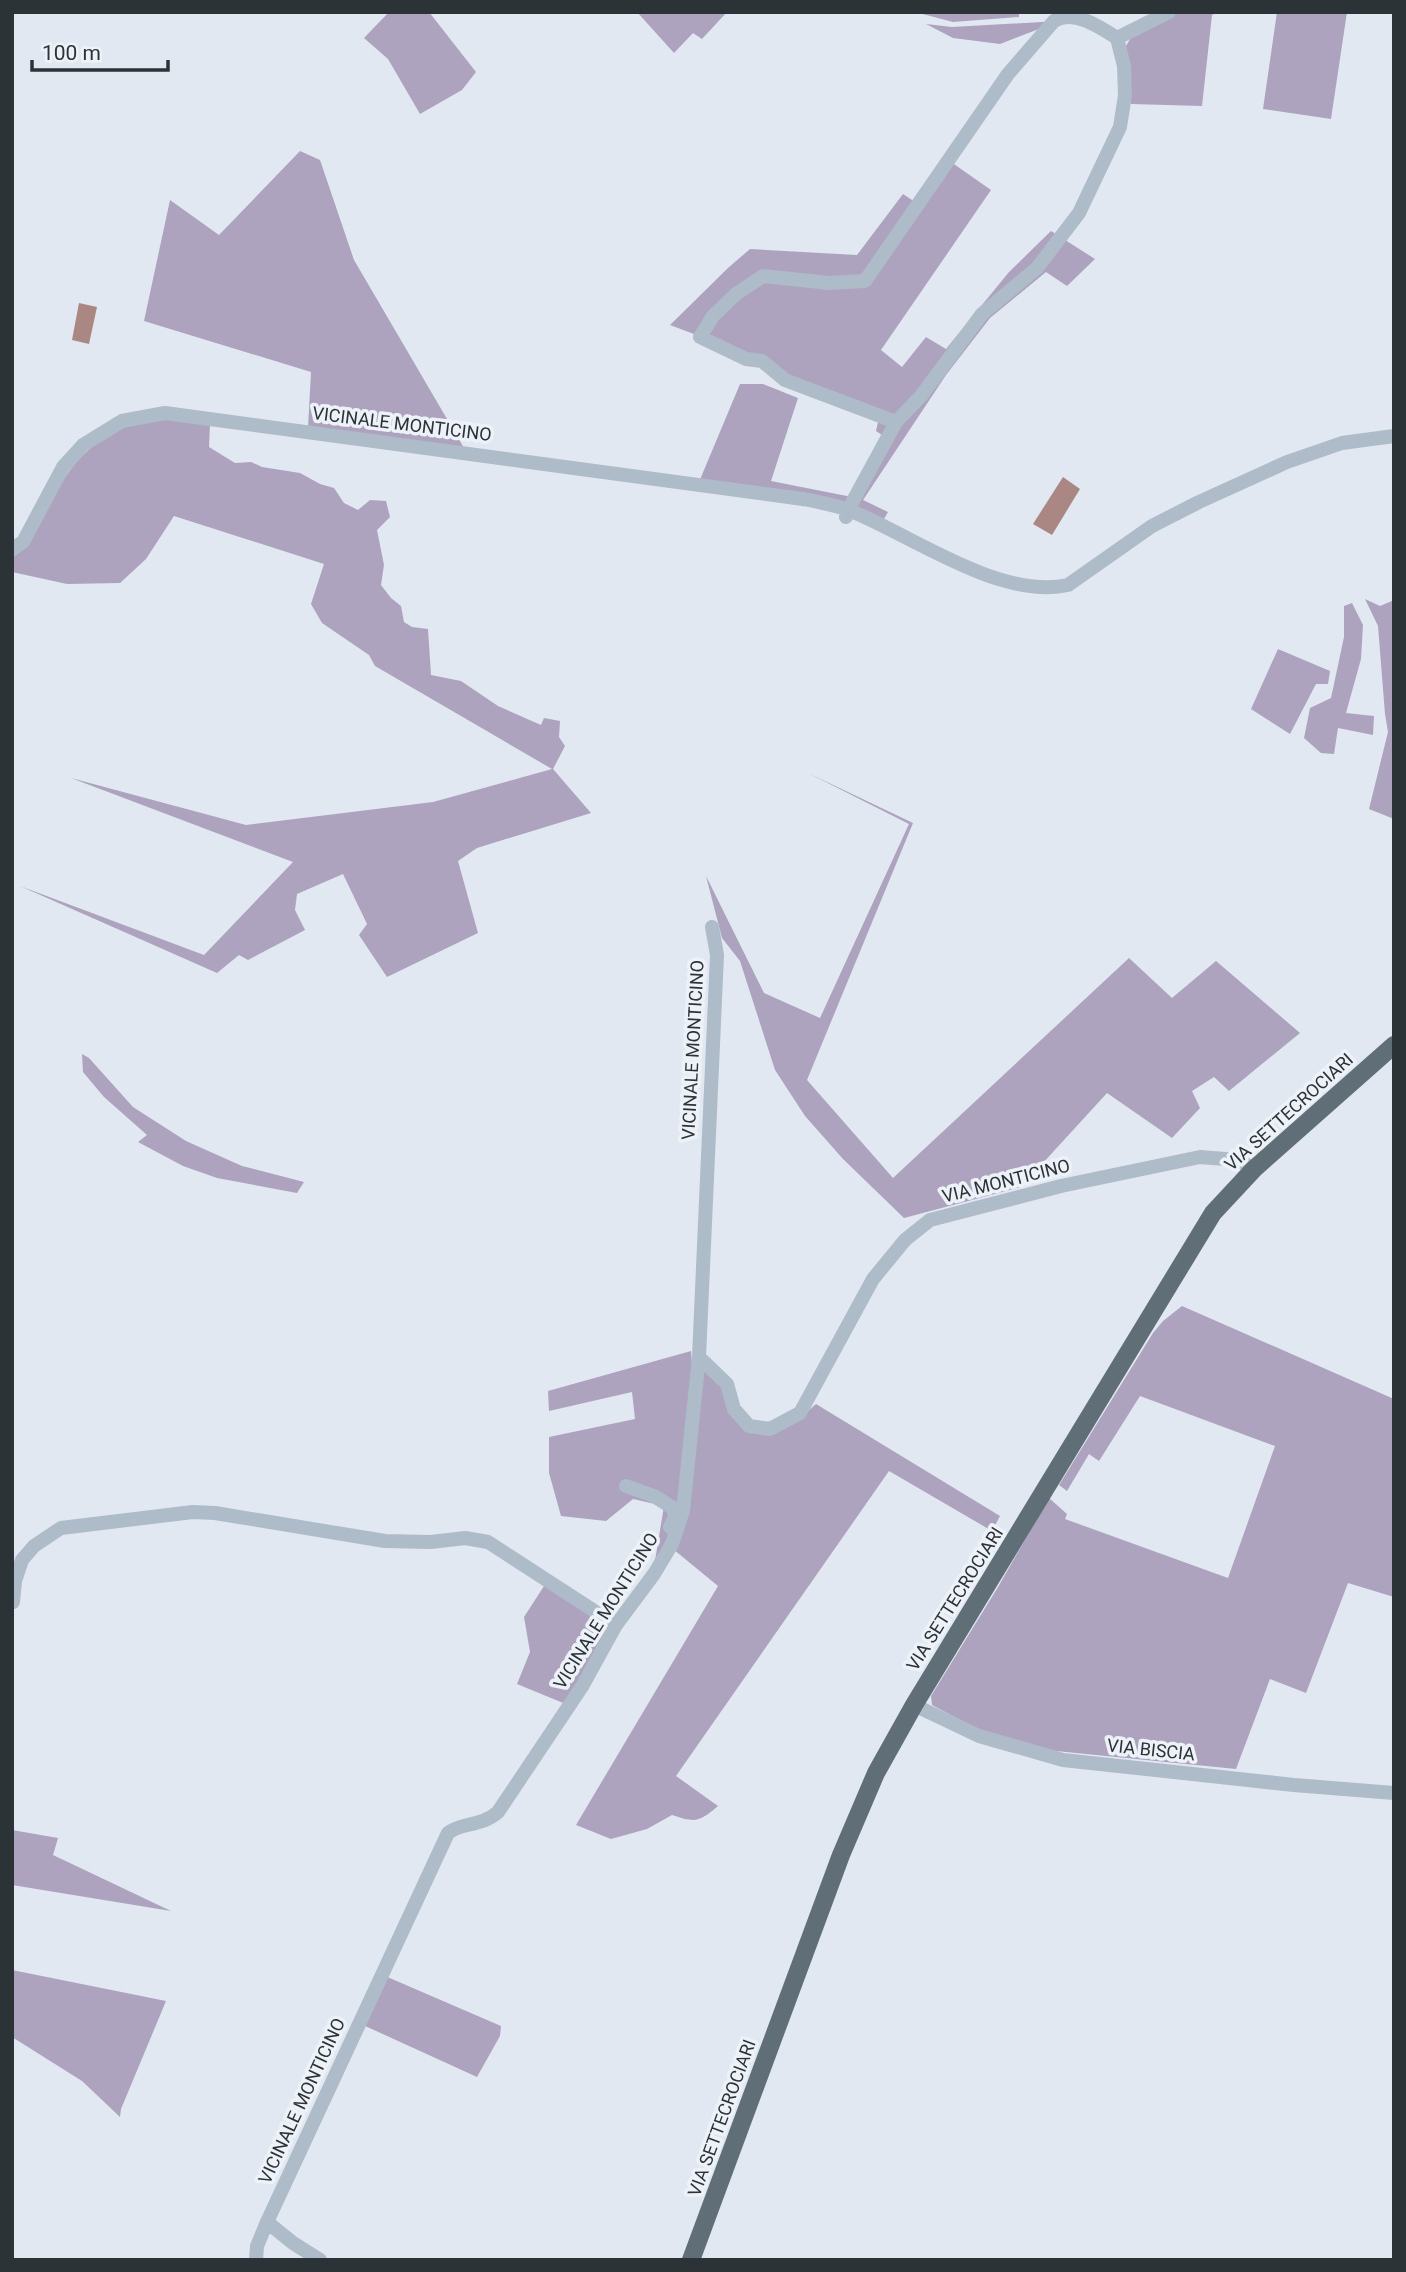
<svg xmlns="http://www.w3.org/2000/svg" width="1406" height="2272" font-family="Roboto,sans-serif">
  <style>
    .green { fill: #ada3be }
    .water { fill: #ab8783 }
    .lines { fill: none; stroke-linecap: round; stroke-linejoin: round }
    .minor { stroke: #aebbc8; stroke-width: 14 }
    .major { stroke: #5f6e77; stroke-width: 18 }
    .labels { text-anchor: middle; stroke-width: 7; stroke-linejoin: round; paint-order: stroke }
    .street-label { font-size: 18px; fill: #2c3337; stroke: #edf2f9 }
  </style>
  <rect width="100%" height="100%" fill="#e1e8f1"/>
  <!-- green -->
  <path class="green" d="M389,12H429L476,72L462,90L420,114L388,59L364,38Z
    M637,12H727L702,39L693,33L674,53Z
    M915,12H1019V17L953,22Z
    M1179,12H1218L1212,15L1202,106L1131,104L1126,46L1133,34Z
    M1277,12H1347L1331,119L1263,109Z
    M1060,21L1000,44L953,38L926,24L952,27Z
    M300,151L320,160L354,260L464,448L308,428L311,372L144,321L170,200L219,235Z
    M951,162L991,190L881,350L902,367L926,337L946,349L1009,272L1051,231L1095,259L1067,286L1046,272L990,318L946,375L863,500L888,512L884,519L699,482L740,384H763L798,398L771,481L852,497L882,435L876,431L879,418C810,387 742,351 670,325L728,268L750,249L857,255L903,194L921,206Z
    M165,418L210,424L209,447L235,463L251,462L262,467L300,473L320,484L334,488L344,503L358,510L370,500L386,501L390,517L377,530L384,565L381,585L391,598L401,606L404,622L412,627L428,629L431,675L461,681L498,706L541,725L544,718L560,721L559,737L565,746L553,769L591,813L477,848L458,861L478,933L387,977L359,935L367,924L343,874L297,894L295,910L305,930L248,960L239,955L217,973L20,886L204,955L293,862L71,778L246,825L433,802L552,769L375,666L369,655L322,623L311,604L324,564L174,516L146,559L120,583L67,584L12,572V557C28,550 37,529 44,514C62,477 83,446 122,428C135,422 151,421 165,418Z
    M1365,599L1380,606L1394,600V819L1369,809L1388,732L1385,714L1378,626Z
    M1352,603L1363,625L1361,659L1346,713L1374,716L1373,735L1338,728L1334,754L1321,753L1304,738L1310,708L1331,698L1344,637V606Z
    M1278,649L1330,671L1328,684H1316L1290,734L1251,709Z
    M808,773L913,823L807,1080L893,1178L1129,958L1172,998L1216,961L1300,1033L1229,1091L1214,1077L1192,1091L1200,1108L1172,1138L1107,1093L1021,1187L904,1218L843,1159L805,1116L775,1070L740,961L722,938L706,876L764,993L820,1018L909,824Z
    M82,1054L89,1058L133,1107L186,1141L242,1166L304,1182L297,1193L217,1178L183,1166L138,1142L147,1135L104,1097L83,1072Z
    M1182,1306L1394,1399V1597L1348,1583L1306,1693L1270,1679L1236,1769L1036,1749L979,1730L932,1705L931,1696L998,1587L1049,1498L1067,1514L1065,1519L1228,1578L1275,1446L1140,1396L1099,1461L1089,1454L1067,1491L1059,1485L1153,1333L1163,1321Z
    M691,1351L693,1378L680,1495L669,1534L654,1567L664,1506L633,1499L606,1521L561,1516L549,1473V1437L635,1419L632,1392L549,1411L548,1391Z
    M701,1364L723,1385L745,1429L799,1419L816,1404L1000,1516L992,1531L889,1471L676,1776L718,1806C699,1822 696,1823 672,1815L647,1829L611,1839L576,1825L718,1586L673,1549Z
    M546,1583L617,1622L568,1705L517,1684L530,1652L524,1617Z
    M12,1830L58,1838L53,1855L171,1911L12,1885Z
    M12,1970L166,2001L121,2109L120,2117L82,2081L12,2037Z
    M385,1976L501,2026L500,2036L477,2077L363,2025Z"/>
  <!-- water -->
  <path class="water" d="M79,303L97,307L89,344L72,340Z
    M1063,477L1080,489L1052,535L1033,524Z"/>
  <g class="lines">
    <!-- minor -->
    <path class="minor" d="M896,422L785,380L762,361L746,359L700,337L713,316L736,294L763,276L829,283L865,281L1008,74L1054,21C1074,9 1100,27 1117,38
      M846,517L848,510L896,422L921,396L982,314L1037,268L1079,213L1120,127L1125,95L1124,66L1117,38L1169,12
      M12,549L23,542L63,467L83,445L122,421L165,413L803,499C819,502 836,505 851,511C913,536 1000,600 1068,585L1152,526L1199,502L1287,462L1342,443L1394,436
      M699,1357L727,1384L734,1409L749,1426L770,1429L800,1413L873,1279L905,1240L930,1220L1061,1186L1200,1157L1238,1160L1254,1169
      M626,1486L654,1496L673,1508L675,1517L670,1527
      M13,1602L15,1581L22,1560L34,1546L61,1528L193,1512L215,1513L385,1541L431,1542L465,1538L488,1542L616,1625
      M914,1705L979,1736L1063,1760L1294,1785L1394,1793
      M267,2222L293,2243L320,2260
      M256,2260L257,2246L267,2222L448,1833C462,1822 481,1827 498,1812L583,1685L616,1625L654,1574L672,1544L683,1511L699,1357L717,955L712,927"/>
    <!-- major -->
    <path class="major" d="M691,2260L841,1855L876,1773L914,1705L1213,1213L1254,1169L1394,1045"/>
  </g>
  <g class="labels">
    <!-- street labels -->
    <g class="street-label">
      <text transform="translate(402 424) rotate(7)" y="6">VICINALE MONTICINO</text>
      <text transform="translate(693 1050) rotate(-87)" y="6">VICINALE MONTICINO</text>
      <text transform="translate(1289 1112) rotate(-42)" y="6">VIA SETTECROCIARI</text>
      <text transform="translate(1006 1181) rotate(-14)" y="6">VIA MONTICINO</text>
      <text transform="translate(955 1599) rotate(-58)" y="6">VIA SETTECROCIARI</text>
      <text transform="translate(606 1611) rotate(-58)" y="6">VICINALE MONTICINO</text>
      <text transform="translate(1151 1750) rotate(6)" y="6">VIA BISCIA</text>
      <text transform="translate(302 2101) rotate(-65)" y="6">VICINALE MONTICINO</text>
      <text transform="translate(722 2118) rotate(-70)" y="6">VIA SETTECROCIARI</text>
    </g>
  </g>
  <!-- border -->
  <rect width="1406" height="2272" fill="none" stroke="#2c3337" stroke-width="28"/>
  <!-- scale -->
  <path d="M32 60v10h136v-10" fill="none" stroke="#2c3337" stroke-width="3.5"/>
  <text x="42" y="60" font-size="21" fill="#2c3337" stroke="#edf2f9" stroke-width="5" paint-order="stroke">100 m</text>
</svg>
